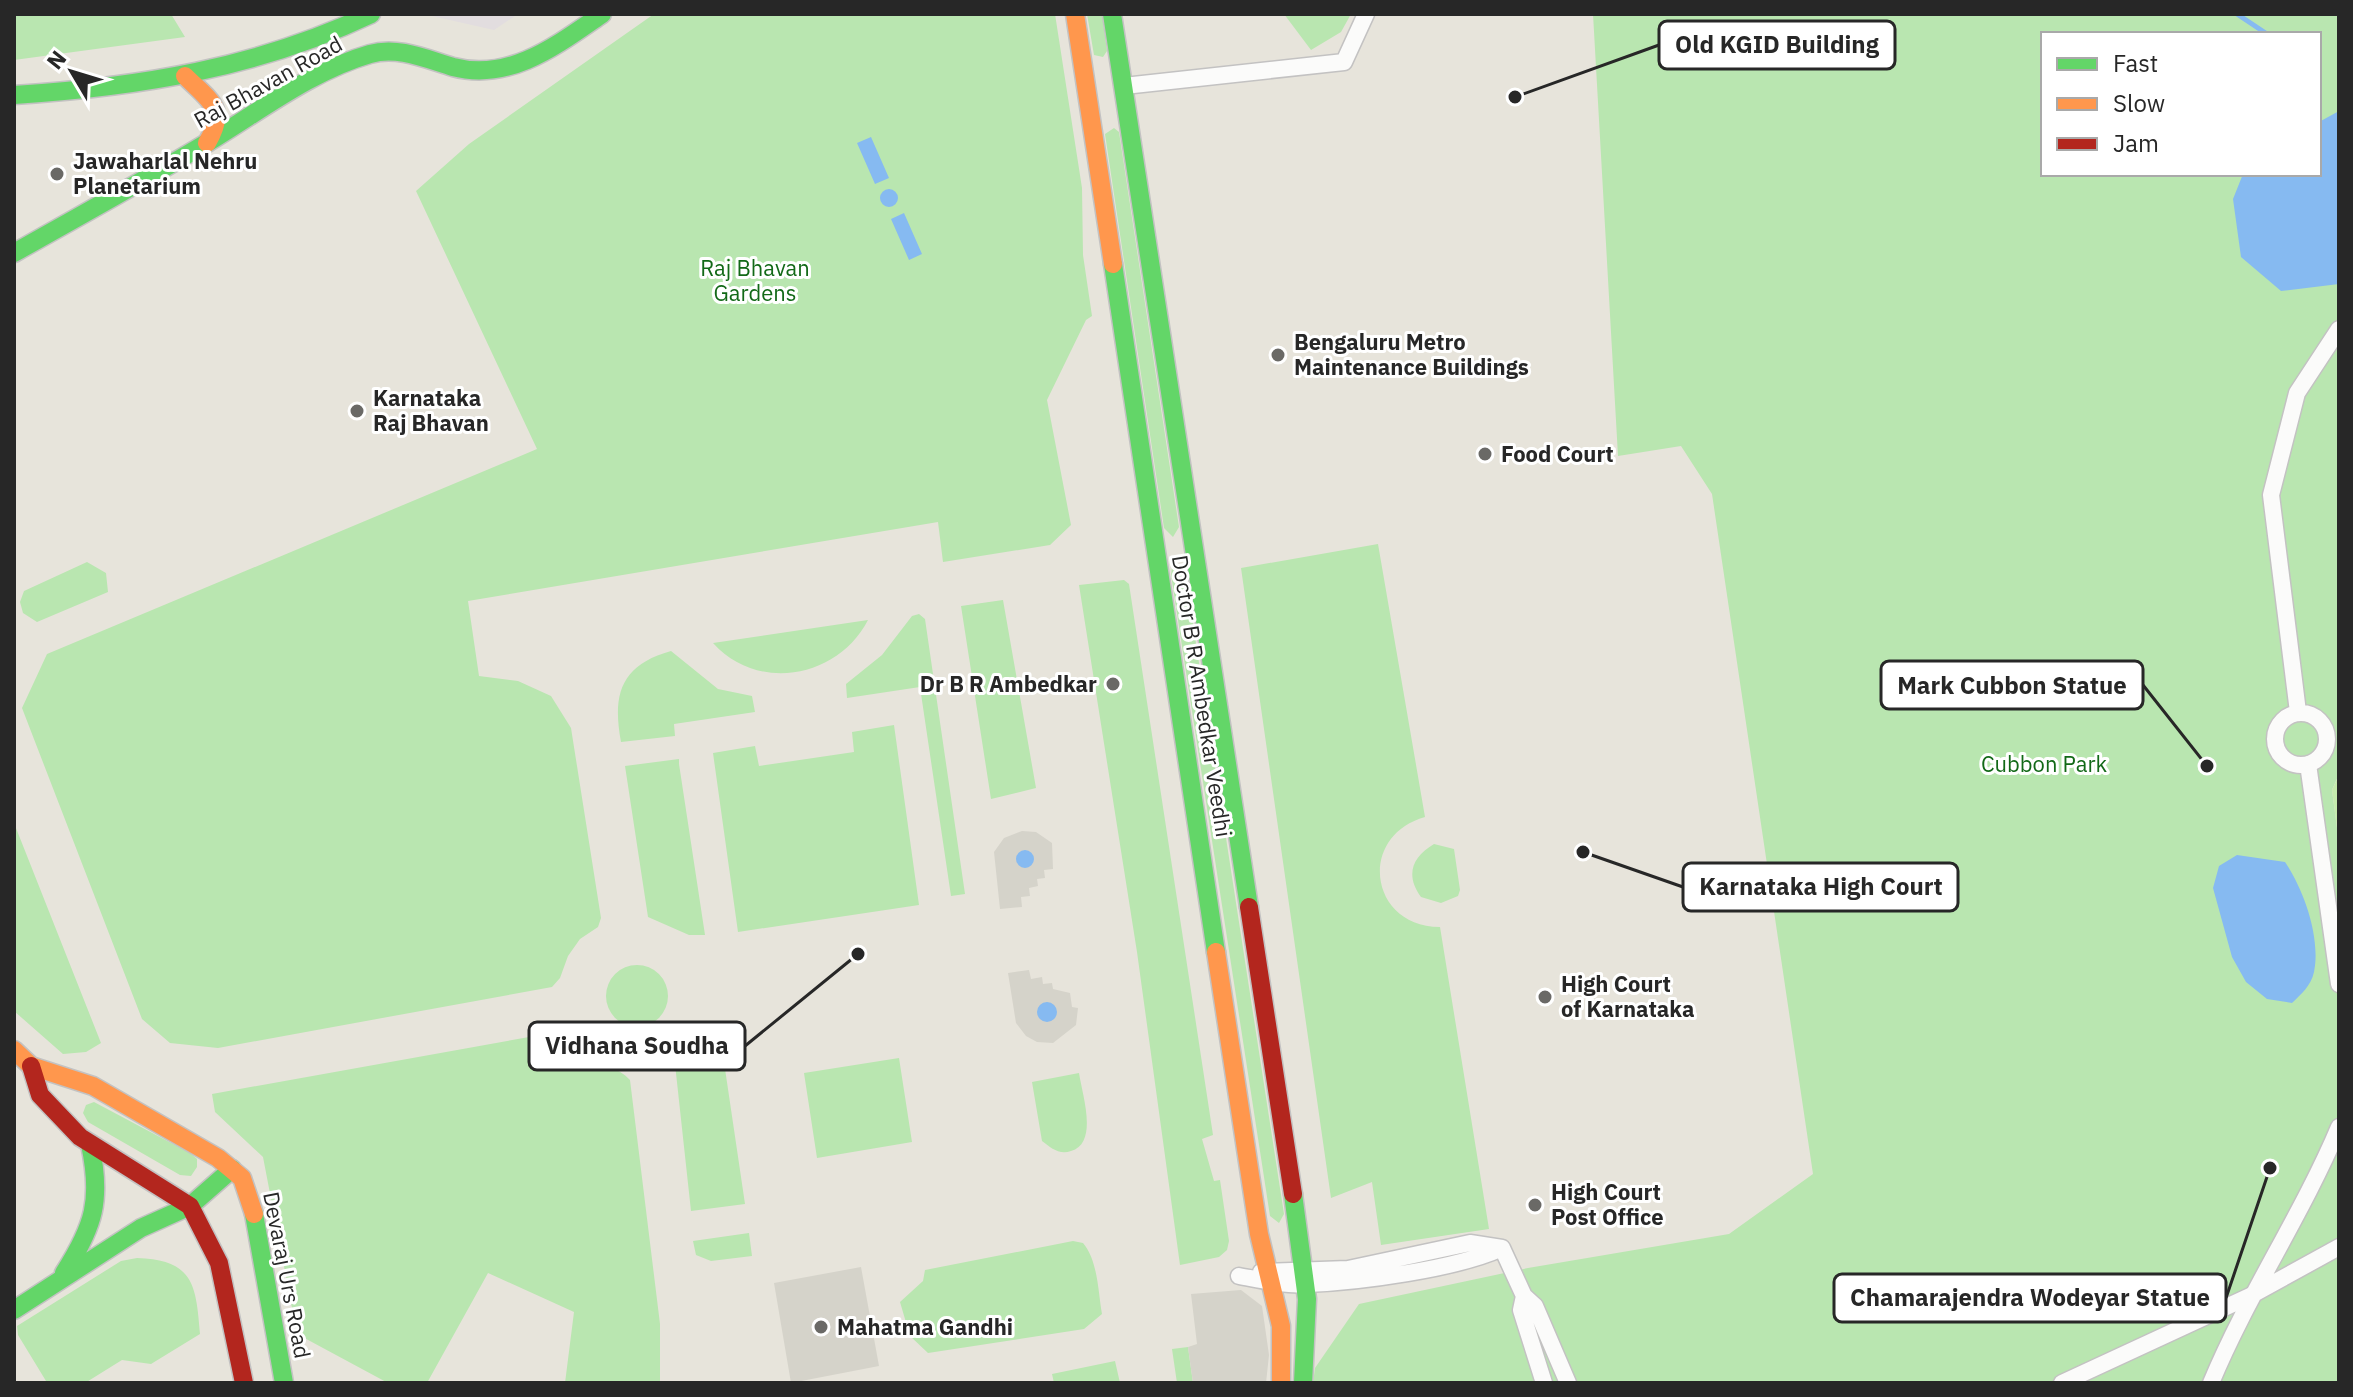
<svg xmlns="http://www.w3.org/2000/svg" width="2353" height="1397" font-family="'IBM Plex Sans',sans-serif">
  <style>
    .industrial { fill: #e2dddf }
    .green { fill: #b9e6b0; fill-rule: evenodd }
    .pitch { fill: #c5ebad }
    .plaza { fill: #d5d3ca }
    .water { fill: #86baf1 }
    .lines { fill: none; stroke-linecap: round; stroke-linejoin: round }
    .stream { stroke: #86baf1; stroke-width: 5 }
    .street-casing { stroke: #c3c2c2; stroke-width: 19 }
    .fast-casing { stroke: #c3c2c2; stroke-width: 21 }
    .slow-casing { stroke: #c3c2c2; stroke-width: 21 }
    .jam-casing { stroke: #c3c2c2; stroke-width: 21 }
    .street { stroke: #fbfbfa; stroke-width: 16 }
    .fast { stroke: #63d668; stroke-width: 18 }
    .slow { stroke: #ff974d; stroke-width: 18 }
    .jam { stroke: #b3261e; stroke-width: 18 }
    .poi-dot { fill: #6a6966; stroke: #fff; stroke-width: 3 }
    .labels { text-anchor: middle; stroke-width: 6; stroke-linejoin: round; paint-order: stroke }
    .street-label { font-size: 22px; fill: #272727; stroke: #fff }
    .poi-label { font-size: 22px; font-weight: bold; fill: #272727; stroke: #fff; text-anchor: start }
    .park-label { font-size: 22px; fill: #126917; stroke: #fff }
    .leader { fill: none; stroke: #272727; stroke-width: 3 }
    .callout-dot { fill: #272727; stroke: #fff; stroke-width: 3 }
    .callout { fill: #fff; stroke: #272727; stroke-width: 3 }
    .callout-label { font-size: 24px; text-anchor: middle; font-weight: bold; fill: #272727 }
  </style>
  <rect width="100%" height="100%" fill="#e7e4db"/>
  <!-- industrial -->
  <path class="industrial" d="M423,14H518L494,30Z"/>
  <!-- green -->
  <path class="green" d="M14,14H171L185,37L14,60Z
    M654,14H1055L1082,188L1083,255L1092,316L1086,320L1047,400L1071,525L1050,545L943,562L938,522L468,601L479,676L518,681L551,696L571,728L601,918L598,927L580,939L568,956L560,978L552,987L218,1048L170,1043L142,1019L22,708L47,654L537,449L416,191L469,144Z
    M1087,14H1102L1107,51L1103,57L1094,55Z
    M1284,14H1351L1341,32L1311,50Z
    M1593,14H2339V774L2332,790L2339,843V1383H1313L1315,1368L1359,1304L1528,1268L1729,1234L1813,1174L1712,494L1681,446L1618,456ZM2043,34H2319V174H2043Z
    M1114,128L1119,132L1179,527L1173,537L1164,528L1105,134Z
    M1378,544L1425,817C1357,836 1369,927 1440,927L1489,1229L1381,1245L1372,1182L1331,1198L1241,568Z
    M87,562L106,573L108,592L37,622L23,613L20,602L24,591Z
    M1179,565L1185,572L1284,1214L1279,1223L1270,1216L1171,575L1172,568Z
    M1124,580L1129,584L1213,1135L1202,1139L1214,1181L1220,1180L1229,1241L1227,1250L1219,1257L1180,1265L1137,952L1079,585Z
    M1003,600L1036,788L991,799L961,606Z
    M919,614L925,619L965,894L951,896L920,687L847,698L846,684L882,655L912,616Z
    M868,620C838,678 758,693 713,643Z
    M671,651L718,689L752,696L755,712L674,724L675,736L621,742C612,694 621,665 671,651Z
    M894,725L919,905L738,932L713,753L755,746L759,766L854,752L852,732Z
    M679,759V764L705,935H689L648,917L625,766Z
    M14,823L101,1043L86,1052L63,1054L14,1011Z
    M1434,844L1454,849L1460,890L1458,896L1441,903L1421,897C1405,875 1412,857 1434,844Z
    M606 996a31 31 0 1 1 62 0a31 31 0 1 1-62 0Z
    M557,1032C573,1036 575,1045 587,1054C601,1065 618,1067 630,1080L660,1324V1383H565L574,1312L488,1273L427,1383H388L297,1334L263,1157L215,1112L212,1094Z
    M720,1035L745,1204L691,1211L675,1064L704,1038Z
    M899,1058L912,1142L817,1158L804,1073Z
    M1079,1073C1082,1094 1099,1143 1071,1151C1059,1155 1051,1148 1042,1141L1032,1082Z
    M94,1102L190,1153L197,1159V1167L191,1176L180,1175L88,1122L83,1113L86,1105Z
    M749,1233L752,1256L711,1261L696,1255L693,1241Z
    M1073,1241L1083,1243C1098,1261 1098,1291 1102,1314L1084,1329L928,1353L910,1336L900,1302L923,1281L925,1270Z
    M137,1258C194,1260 196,1285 200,1334L151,1364L122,1360L85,1383L46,1381L18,1335L17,1326L121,1261Z
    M1188,1347L1193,1383H1177L1172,1349Z
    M1115,1361L1120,1383H1054L1052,1374Z"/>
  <!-- pitch -->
  <path class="pitch" d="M2339,775V843L2332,790Z"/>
  <!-- plaza -->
  <path class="plaza" d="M1022,831L1036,832L1052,843L1053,869L1044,870L1045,878L1037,879L1038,886L1029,888L1030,896L1021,897L1022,907L1000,909L994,852L1004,838Z
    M1029,970L1031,979L1042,977L1043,984L1052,983L1053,989L1070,993L1072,1007L1078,1008L1076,1025L1053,1043L1037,1042L1026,1036L1016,1023L1008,973Z
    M861,1267L879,1366L791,1383L774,1283Z
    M1241,1290L1262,1306L1269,1355L1266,1383H1193L1188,1347L1197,1344L1191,1294Z"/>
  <!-- water -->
  <path class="water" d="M2339,111V284L2281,291L2241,257L2233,199L2243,174H2319V122Z
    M871,137L889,178L875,184L857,143Z
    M880 198a9 9 0 1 1 18 0a9 9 0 1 1-18 0Z
    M904,213L922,254L909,260L891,219Z
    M1016 859a9 9 0 1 1 18 0a9 9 0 1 1-18 0Z
    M2237,855L2285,862C2304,890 2321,938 2314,972C2311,986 2301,994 2292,1003L2267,999L2246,982L2232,957L2213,888L2219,866Z
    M1037 1012a10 10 0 1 1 20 0a10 10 0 1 1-20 0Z"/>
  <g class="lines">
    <!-- stream -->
    <path class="stream" d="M2237,14L2267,34"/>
    <!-- street casing -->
    <g class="street-casing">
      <path id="street" d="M1124,86L1344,62L1366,14
        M2298,712L2271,495L2297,393L2339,329
        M2275 739a26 26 0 1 1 52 0a26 26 0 1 1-52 0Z
        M2308,764L2339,984
        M1502,1248L1524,1296L1535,1306L1568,1383
        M1261,1272L1348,1269L1470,1243L1502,1248
        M1239,1276C1261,1280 1285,1286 1307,1284C1359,1282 1457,1269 1502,1248
        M1524,1296L1521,1310L1544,1383
        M2062,1383L2250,1296L2339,1247
        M2211,1383C2248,1294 2302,1215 2339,1127"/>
    </g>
    <!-- fast casing -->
    <g class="fast-casing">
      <path id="fast" d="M1112,14L1249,907
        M14,95C139,87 257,68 371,14
        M14,253C81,215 149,178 215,138C264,108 314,70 370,54C398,46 426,59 453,67C510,82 557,45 602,14
        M1113,264L1216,952
        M1293,1194L1307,1299L1303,1383
        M254,1214L284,1383
        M64,1273C94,1226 102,1200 90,1144
        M14,1310L141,1228L190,1206L232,1169"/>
    </g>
    <!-- slow casing -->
    <g class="slow-casing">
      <path id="slow" d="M1075,14L1113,264
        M185,76C210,101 228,108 207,143
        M1216,952L1259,1234L1281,1326V1383
        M14,1050L31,1066L93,1086L218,1158L242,1178L254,1214"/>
    </g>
    <!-- jam casing -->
    <g class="jam-casing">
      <path id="jam" d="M1249,907L1293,1194
        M31,1066L40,1095L80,1137L190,1206L219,1263L244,1383"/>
    </g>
    <!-- street -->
    <use href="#street" class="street"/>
    <!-- fast -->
    <use href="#fast" class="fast"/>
    <!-- slow -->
    <use href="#slow" class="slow"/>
    <!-- jam -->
    <use href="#jam" class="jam"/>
  </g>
  <!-- markers -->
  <g class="poi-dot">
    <circle cx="57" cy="174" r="8"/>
    <circle cx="1278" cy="355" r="8"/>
    <circle cx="357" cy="411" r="8"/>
    <circle cx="1485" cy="454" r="8"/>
    <circle cx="1113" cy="684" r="8"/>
    <circle cx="1545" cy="997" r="8"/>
    <circle cx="1535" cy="1205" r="8"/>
    <circle cx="821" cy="1327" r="8"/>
  </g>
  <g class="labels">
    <!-- street labels -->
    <g class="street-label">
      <text transform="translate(268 82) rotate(-29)" y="8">Raj Bhavan Road</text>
      <text transform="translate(1202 696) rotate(81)" y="8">Doctor B R Ambedkar Veedhi</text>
      <text transform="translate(287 1275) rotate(79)" y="8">Devaraj Urs Road</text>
    </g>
    <!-- poi labels -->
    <g class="poi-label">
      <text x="73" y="169">Jawaharlal Nehru<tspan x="73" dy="25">Planetarium</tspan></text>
      <text x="1294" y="350">Bengaluru Metro<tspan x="1294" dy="25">Maintenance Buildings</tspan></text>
      <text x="373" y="406">Karnataka<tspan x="373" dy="25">Raj Bhavan</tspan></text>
      <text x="1501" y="462">Food Court</text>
      <text x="1097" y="692" text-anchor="end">Dr B R Ambedkar</text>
      <text x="1561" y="992">High Court<tspan x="1561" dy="25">of Karnataka</tspan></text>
      <text x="1551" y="1200">High Court<tspan x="1551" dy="25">Post Office</tspan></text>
      <text x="837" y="1335">Mahatma Gandhi</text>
    </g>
    <!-- park labels -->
    <g class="park-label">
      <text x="755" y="276">Raj Bhavan<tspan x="755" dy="25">Gardens</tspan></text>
      <text x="2044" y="772">Cubbon Park</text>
    </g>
  </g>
  <!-- callouts -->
  <path class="leader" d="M1515 97L1659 45M2207 766L2143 685M1583 852L1683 887M858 954L745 1046M2270 1168L2226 1298"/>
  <g class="callout-dot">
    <circle cx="1515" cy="97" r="8"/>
    <circle cx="2207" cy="766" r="8"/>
    <circle cx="1583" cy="852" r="8"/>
    <circle cx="858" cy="954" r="8"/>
    <circle cx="2270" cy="1168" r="8"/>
  </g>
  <g class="callout">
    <rect x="1659" y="21" width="236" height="48" rx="8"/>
    <rect x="1881" y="661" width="262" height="48" rx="8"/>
    <rect x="1683" y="863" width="275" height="48" rx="8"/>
    <rect x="529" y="1022" width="216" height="48" rx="8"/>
    <rect x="1834" y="1274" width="392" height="48" rx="8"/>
  </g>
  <g class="callout-label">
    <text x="1777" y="53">Old KGID Building</text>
    <text x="2012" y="694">Mark Cubbon Statue</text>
    <text x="1821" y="895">Karnataka High Court</text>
    <text x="637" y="1054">Vidhana Soudha</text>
    <text x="2030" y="1306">Chamarajendra Wodeyar Statue</text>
  </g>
  <!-- border -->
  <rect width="2353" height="1397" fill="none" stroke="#272727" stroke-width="32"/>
  <!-- legend -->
  <rect x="2041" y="32" width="280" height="144" fill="#ffffff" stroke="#a9a9a9" stroke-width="2"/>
  <rect x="2057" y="58" width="40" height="12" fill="#63d668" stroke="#a9a9a9" stroke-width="2"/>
  <text x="2113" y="72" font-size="24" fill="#272727">Fast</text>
  <rect x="2057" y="98" width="40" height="12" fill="#ff974d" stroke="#a9a9a9" stroke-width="2"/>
  <text x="2113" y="112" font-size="24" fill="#272727">Slow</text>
  <rect x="2057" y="138" width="40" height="12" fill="#b3261e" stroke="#a9a9a9" stroke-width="2"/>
  <text x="2113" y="152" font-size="24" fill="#272727">Jam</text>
  <!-- north arrow -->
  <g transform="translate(72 72) rotate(308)" stroke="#ffffff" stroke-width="6" paint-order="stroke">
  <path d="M0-6L14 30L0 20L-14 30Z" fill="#272727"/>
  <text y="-12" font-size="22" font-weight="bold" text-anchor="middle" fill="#272727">N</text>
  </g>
</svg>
